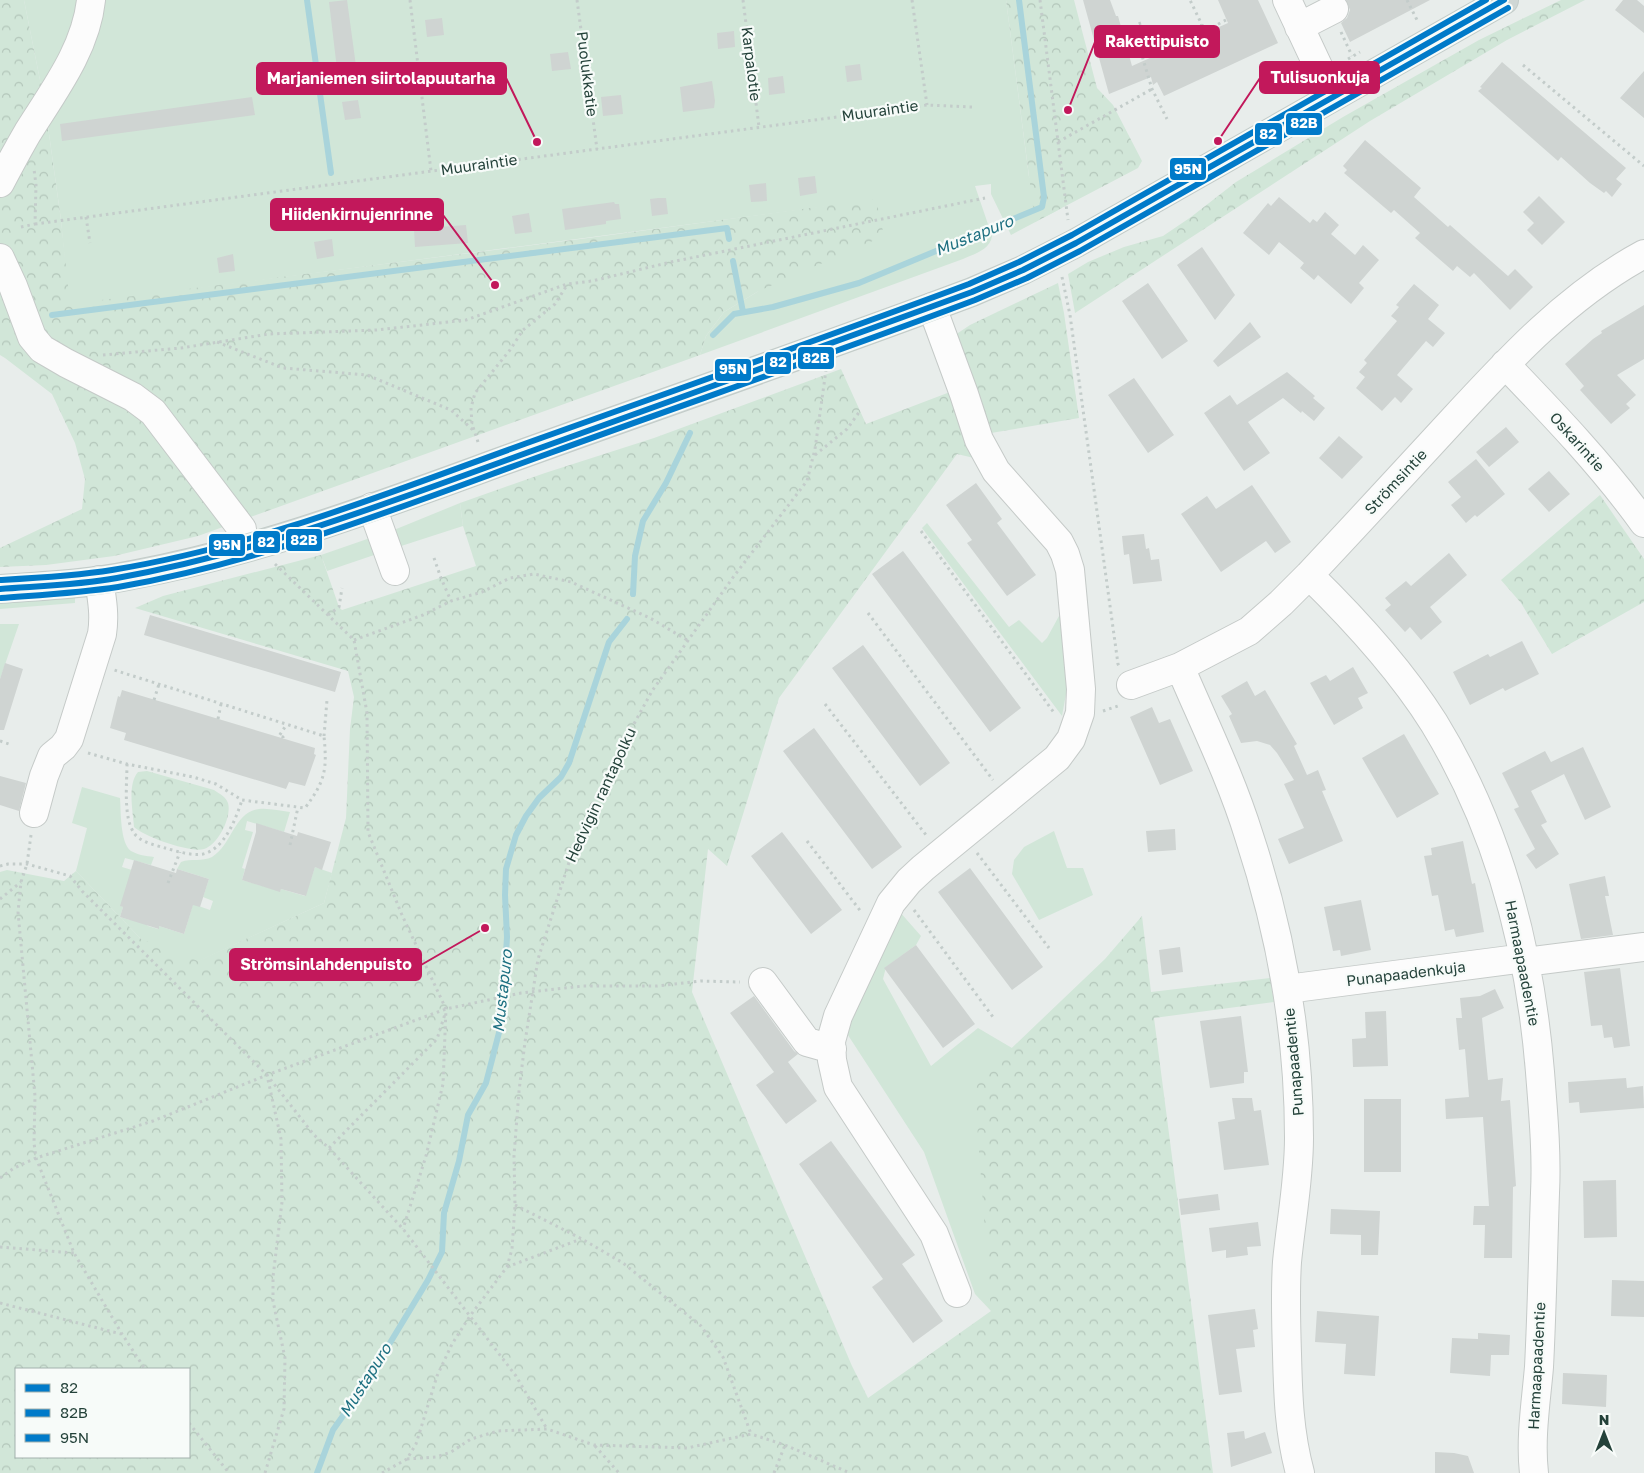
<svg xmlns="http://www.w3.org/2000/svg" width="1644" height="1473" font-family="'Golos Text',sans-serif">
  <style>
    .green { fill: #d1e6d8 }
    .forest { fill: url(#forest-crowns); fill-rule: evenodd }
    .lines { fill: none; stroke-linecap: round; stroke-linejoin: round }
    .stream { stroke: #a9d4db; stroke-width: 6 }
    .building { fill: #cfd4d2 }
    .minor-casing { stroke: #c5cac8; stroke-width: 30 }
    .major-casing { stroke: #c3ccc9; stroke-width: 30 }
    .path { stroke: #c3ccca; stroke-width: 3; stroke-dasharray: 2.5 4; stroke-linecap: butt }
    .minor { stroke: #fcfcfc; stroke-width: 28 }
    .major { stroke: #cfd7d5; stroke-width: 28 }
    .bus-1-casing { stroke: #f7fbf9; stroke-width: 10 }
    .bus-2-casing { stroke: #f7fbf9; stroke-width: 10 }
    .bus-3-casing { stroke: #f7fbf9; stroke-width: 10 }
    .bus-1 { stroke: #007ac9; stroke-width: 6 }
    .bus-2 { stroke: #007ac9; stroke-width: 6 }
    .bus-3 { stroke: #007ac9; stroke-width: 6 }
    .labels { text-anchor: middle; stroke-width: 4.5; stroke-linejoin: round; paint-order: stroke }
    .street-label { font-size: 15px; fill: #24423a; stroke: #f7fbf9 }
    .water-label { font-size: 16px; font-style: italic; fill: #1c6f80; stroke: #f7fbf9 }
    .leader { fill: none; stroke: #c2185b; stroke-width: 2 }
    .callout-dot { fill: #c2185b; stroke: #f7fbf9; stroke-width: 2 }
    .callout { fill: #c2185b; stroke: #c2185b; stroke-width: 2 }
    .callout-label { font-size: 16px; text-anchor: middle; font-weight: bold; fill: #fff }
    .line-badge { stroke: #f7fbf9; stroke-width: 2 }
    .badge-label { font-size: 14px; text-anchor: middle; font-weight: bold; fill: #fff }
  </style>
  <defs>
    <pattern id="forest-crowns" width="20" height="18" patternUnits="userSpaceOnUse" patternTransform="scale(1.25)"><rect width="20" height="18" fill="#d1e6d8"/><path d="M2 6a3 3 0 1 1 6 0M12 15a3 3 0 1 1 6 0" fill="none" stroke="#b3c6ba"/></pattern>
  </defs>
  <rect width="100%" height="100%" fill="#e8edeb"/>
  <!-- green -->
  <path class="green" d="M24,0H1006L1029,177L1062,208L1011,235L991,194V184L975,186L992,236C990,250 974,254 963,259L700,355L706,336L724,312L757,292L876,200L69,305L61,220L45,105Z
    M460,503L463,526L395,548L389,532Z
    M927,523L1009,627L1019,620L1042,643L1047,638L1059,616L1064,619L1068,683L1062,716L922,528Z
    M373,537L380,553L327,571L321,555Z
    M75,597V603L0,609V600Z
    M0,624H19L0,679Z
    M82,787L120,798C121,811 120,843 131,851C138,855 146,856 154,857L151,865L125,858L122,867L132,870L121,906L123,907L120,917L130,920L133,910L148,926L158,929L159,926L184,934L193,904L210,910L213,901L203,897L209,879L177,869L181,862C191,858 202,862 212,857C232,845 234,812 259,809C269,808 280,811 290,812L284,832L247,821L245,830L253,832L242,868L245,869L242,880L280,891L281,889L305,896L315,867L332,873L324,903L199,961L274,1061L141,939L76,871L87,828L72,823Z
    M1054,831L1067,868H1083L1093,895L1039,920L1012,874L1014,860L1024,847Z
    M899,911L921,936L916,945L886,967L883,979L931,1066L978,1028L1012,1048L991,1311L975,1294L924,1152L844,1029Z"/>
  <!-- forest -->
  <path class="forest" d="M0,0H24L45,105L61,220L70,304L588,238L876,199L884,236L757,292L724,312L706,336L700,355L198,536L114,556L46,565L0,567V548L82,509L85,479L75,443L52,394L5,358L0,355Z
    M1006,0H1074L1097,88L1113,105L1142,161L1138,168L1035,222Z
    M1561,0H1585L1507,40L1370,121L1075,313L1068,274L1088,262L1124,247L1163,236L1191,217L1236,182L1343,117L1479,40Z
    M1058,283L1064,313L1079,418L991,433L955,335L970,325Z
    M841,369L866,424L950,392L974,458L957,454L779,698L727,866L708,849L692,992L852,1366L868,1398L991,1311L974,1084L1105,959L1142,916L1151,992L1270,978L1274,1002L1154,1018L1213,1473H0V872L7,870L64,881L76,871L141,939L198,961L324,903L346,818L350,729L354,697L348,671L135,608L163,596L321,555L339,607L342,610L476,566L463,526L460,503L545,473L654,438ZM16,1369H189V1457H16Z
    M1600,495L1644,559V602L1552,654L1521,603L1501,580Z
    M147,771L214,790C220,794 226,797 228,803C232,817 218,845 204,849C190,853 145,837 134,827C133,811 127,785 138,772Z"/>
  <g class="lines">
    <!-- stream -->
    <path class="stream" d="M307,0L331,173
      M733,261L743,312
      M52,315L727,228L729,239
      M713,335L734,314L773,307L859,283L1042,207L1044,197L1019,0
      M633,594L635,556L643,521L666,483L690,433
      M317,1473L333,1430L364,1386L428,1280L442,1252L444,1213L459,1161L468,1115L486,1083L502,1021L507,937L505,895L506,869L516,835L526,816L539,798L561,777L569,763L609,642L627,619"/>
  </g>
  <!-- building -->
  <path class="building" d="M347,0L356,66L337,69L329,2Z
    M1083,0H1110L1116,16H1118L1132,66L1228,23L1218,0H1258L1278,43L1164,96L1157,82L1153,85L1151,77L1109,94Z
    M1346,0H1430L1350,42L1341,23L1347,18L1350,10Z
    M1623,0H1637L1644,6V33L1615,10Z
    M442,18L444,35L427,37L425,20Z
    M734,31L735,47L718,49L717,33Z
    M568,52L571,69L552,71L550,54Z
    M1502,62L1626,168L1616,179L1622,184L1612,197L1606,191L1604,193L1590,183L1561,157L1558,161L1478,91L1482,88L1480,87Z
    M860,64L862,80L847,82L845,66Z
    M1644,71V118L1620,98Z
    M783,76L785,93L769,95L768,78Z
    M712,81L715,101L714,108L683,112L680,87Z
    M621,95L623,114L603,116L601,97Z
    M252,97L255,115L62,141L60,124Z
    M358,100L361,118L345,120L342,102Z
    M1365,140L1421,188L1414,197L1448,227L1450,225L1508,276L1515,269L1533,287L1510,310L1474,273L1470,277L1457,266L1453,271L1415,238L1420,233L1394,210L1391,213L1344,173L1347,170L1343,166Z
    M815,176L817,193L800,196L798,178Z
    M766,183L767,201L751,202L749,185Z
    M1539,196L1565,222L1542,245L1527,230L1534,223L1523,212Z
    M1279,197L1310,223L1313,219L1317,222L1325,212L1339,225L1331,234L1355,255L1363,245L1379,260L1359,283L1364,288L1351,304L1318,275L1314,280L1300,268L1304,263L1279,242L1269,255L1243,233L1268,203L1271,206Z
    M658,198H666L668,214L652,216L650,199Z
    M614,202L615,204H619L621,219L606,221V224L565,230L562,209Z
    M529,213L532,232L515,234L512,216Z
    M466,225L468,243L415,247L414,229Z
    M332,239L334,256L317,259L314,242Z
    M1202,247L1235,295L1215,320L1177,265Z
    M233,254L235,271L219,273L217,258Z
    M1148,283L1188,341L1162,359L1122,301Z
    M1414,284L1439,305L1428,319L1445,333L1433,347L1426,341L1397,375L1413,389L1401,403L1395,397L1382,411L1356,388L1365,377L1359,372L1367,363L1364,360L1397,321L1391,316L1399,307L1396,305Z
    M1644,305V359L1617,375L1636,395L1626,404L1630,408L1611,424L1580,390L1584,386L1565,364L1593,339L1602,333L1601,331Z
    M1250,322L1261,337L1218,367L1213,361Z
    M1287,372L1315,396L1313,398L1325,408L1314,421L1302,411L1301,413L1283,398L1248,422L1270,453L1244,471L1204,413L1230,395L1237,405Z
    M1134,378L1174,435L1148,453L1108,395Z
    M1506,427L1519,442L1489,467L1476,452Z
    M1339,436L1363,457L1342,479L1319,458Z
    M1476,459L1505,494L1477,517L1475,515L1466,523L1451,505L1461,497L1448,482Z
    M1549,471L1570,494L1549,512L1528,489Z
    M976,483L1002,519L997,523L1036,575L1007,596L967,543L972,540L946,505Z
    M1252,485L1291,542L1275,553L1266,541L1221,572L1181,514L1207,496L1216,509Z
    M1144,534L1146,549L1149,548L1151,560L1159,559L1162,581L1133,584L1129,554L1124,555L1122,536Z
    M903,551L1021,708L990,732L872,574Z
    M1449,553L1467,575L1430,607L1442,622L1421,640L1410,627L1405,632L1385,610L1391,605L1385,598L1406,581L1411,586Z
    M150,615L341,672L335,692L144,635Z
    M1522,641L1539,674L1505,691L1503,688L1470,705L1453,672L1488,654L1490,657Z
    M863,645L950,763L920,786L832,668Z
    M5,663L23,669L4,730H0V679Z
    M1353,667L1368,693L1358,698L1363,708L1334,725L1310,683L1326,675L1330,681Z
    M1247,681L1255,696L1265,690L1297,744L1294,746L1307,775L1318,770L1326,790L1322,791L1343,841L1289,864L1278,839L1304,828L1284,784L1294,780L1277,753L1270,745L1257,741L1241,743L1229,716L1232,714L1221,696Z
    M122,690L315,748L314,754L316,755L305,786L289,782L286,789L124,740L126,733L110,728L118,696L120,697Z
    M1152,707L1159,723L1170,719L1193,771L1160,785L1130,717Z
    M814,728L902,847L872,869L783,751Z
    M1404,734L1439,794L1397,818L1362,758Z
    M1583,747L1611,807L1585,820L1564,774L1531,791L1547,822L1541,825L1559,854L1536,869L1526,855L1535,849L1514,809L1519,807L1502,773L1545,751L1551,762Z
    M0,776L26,783L19,811L0,805Z
    M256,823L297,836L298,832L331,842L322,870L315,867L306,896L281,889L280,892L242,880L256,832Z
    M1175,829L1176,850L1148,852L1146,831Z
    M782,832L842,910L811,934L751,856Z
    M1463,841L1472,884L1475,883L1484,932L1456,937L1454,929L1445,931L1438,895L1432,896L1424,856L1432,855L1431,848Z
    M134,860L176,873L177,869L209,879L200,907L193,905L184,934L159,926V929L120,917L123,907L120,906Z
    M970,868L1043,967L1012,990L938,892Z
    M1605,876L1609,896H1605L1613,935L1581,939L1569,884Z
    M1361,900L1371,950L1341,956L1340,950L1333,951L1324,907Z
    M916,945L975,1024L943,1048L884,968Z
    M1180,947L1183,972L1162,975L1159,950Z
    M1620,968L1630,1046L1614,1048L1612,1037L1604,1038L1602,1025L1591,1026L1584,972Z
    M1495,989L1504,1008L1482,1018L1488,1080L1503,1078L1501,1101L1510,1100L1516,1186L1513,1187L1512,1258H1484L1485,1225H1473L1474,1206H1489L1483,1117L1446,1119L1445,1099L1469,1097L1465,1049L1459,1050L1456,1018H1462L1460,998L1480,996Z
    M754,996L794,1051L798,1054L788,1062L817,1101L786,1124L756,1085L774,1072L730,1013Z
    M1386,1011L1388,1066L1353,1067L1352,1039L1366,1038L1365,1012Z
    M1241,1016L1248,1072H1244V1083L1210,1088L1200,1021Z
    M1626,1078L1627,1088L1643,1086L1644,1108L1580,1113L1579,1102L1569,1103L1568,1082Z
    M1232,1098H1252L1254,1111L1261,1110L1269,1165L1224,1170L1218,1122L1235,1119Z
    M1364,1099H1401V1172H1364Z
    M831,1141L915,1255L902,1264L943,1321L913,1343L872,1287L883,1279L799,1164Z
    M1616,1180L1617,1237L1584,1238L1583,1181Z
    M1218,1194L1220,1210L1181,1215L1179,1199Z
    M1331,1209L1380,1211L1378,1255H1361V1235L1330,1234Z
    M1258,1222L1261,1246L1247,1247L1248,1255L1226,1258V1250L1212,1252L1209,1228Z
    M1612,1280L1644,1281V1317L1611,1316Z
    M1255,1309L1258,1329L1253,1330L1255,1347L1236,1349L1242,1392L1219,1395L1208,1315Z
    M1317,1311L1379,1316L1375,1376L1344,1374L1346,1344L1315,1342Z
    M1478,1333L1510,1335L1509,1355H1491L1490,1376L1450,1373L1452,1338L1478,1339Z
    M1563,1373L1607,1375L1606,1407L1562,1404Z
    M1244,1431L1245,1439L1265,1432L1272,1453L1231,1467L1227,1433Z
    M1435,1452L1454,1453L1468,1456L1474,1473H1435Z"/>
  <g class="lines">
    <!-- minor casing -->
    <g class="minor-casing">
      <path id="minor" d="M1287,0L1332,96
        M1299,27L1334,9
        M0,183C9,166 18,149 28,132C53,92 86,49 91,0
        M0,258L13,286L32,337L42,349L66,363L133,397L153,412L242,529
        M932,307L964,394L979,440L996,471L1059,542L1065,554L1070,570L1081,689L1080,713L1071,739L1057,758L923,868L909,881L891,903L838,1016L831,1041L832,1060L838,1087L934,1234L957,1293
        M1505,364C1554,415 1603,466 1644,523
        M372,507L395,571
        M1309,575C1352,617 1402,672 1434,723C1499,829 1530,949 1540,1072C1543,1111 1547,1153 1545,1193C1543,1251 1542,1309 1539,1367C1536,1402 1530,1438 1534,1473
        M1180,667C1204,723 1231,778 1249,836C1281,933 1299,1036 1299,1138C1299,1180 1291,1221 1287,1262C1285,1293 1286,1323 1287,1354C1288,1395 1289,1432 1300,1473
        M1131,685L1180,667L1249,631L1281,603L1309,575C1357,524 1404,473 1451,422C1509,359 1568,295 1644,254
        M34,813L44,776L52,756L63,747L69,739L102,634C105,615 102,599 99,580
        M1525,962L1644,947
        M763,982L807,1042L832,1049
        M1287,989L1525,958"/>
    </g>
    <!-- major casing -->
    <g class="major-casing">
      <path id="major" d="M0,589C44,586 89,584 132,575C273,549 412,493 547,445C689,394 831,345 972,292L1023,270L1076,243L1504,0"/>
    </g>
    <!-- path -->
    <path class="path" d="M410,0L431,171
      M577,0L597,149
      M743,0L759,127
      M912,0L927,105
      M1040,0L1068,220
      M1407,0L1417,20
      M1141,23L1136,25L1134,29L1152,89L1167,119
      M1202,25L1207,30L1226,20L1227,23
      M1341,32L1352,56
      M1174,38L1177,46
      M1141,52L1202,25L1190,0
      M1348,59L1360,52
      M1523,65L1644,166
      M1058,142L1152,89
      M86,217L90,243
      M35,224L927,105L972,107
      M21,227L35,224L36,185L34,169
      M1062,277L1070,315L1118,664L1119,666
      M217,342L283,368L367,375L451,410L474,431
      M103,355L181,348L269,334L377,330L466,320L567,284L592,281L671,262L985,198
      M478,442L472,424L471,408L475,393L510,350L523,330L555,304L567,285
      M815,455L847,429L860,411
      M921,531L1055,714
      M434,558L441,578L451,601
      M275,564L354,640L367,713L368,832L402,915L446,1009L443,1084L426,1156L403,1229
      M868,613L993,780
      M328,615L339,607L342,588
      M354,640L423,615L451,601L482,592L510,578L534,574L571,582L650,618L687,640
      M154,700L159,684
      M825,704L926,835
      M1103,711L1121,705
      M218,719L221,704
      M324,736L327,700
      M283,738V737L279,736L287,724
      M0,741L9,744
      M88,753L127,764L193,777L216,784L242,800L305,808C326,780 327,769 324,736L114,670
      M127,764C127,783 123,817 134,833C140,842 155,845 165,848C176,851 191,856 203,854C225,849 236,818 242,800
      M31,835L27,864L21,882L18,912L35,1096L34,1143L36,1158L74,1253L122,1334L145,1369
      M807,841L862,913
      M290,845L298,807
      M977,853L1049,948
      M0,866L8,864H27L70,876L82,891L267,1075L314,1135L329,1148L403,1229L516,1376L547,1429
      M168,883L180,852
      M0,899L21,882
      M914,910L993,1017
      M329,1148L437,1039L445,1014
      M0,1178L14,1168L36,1158L153,1121L267,1075L446,1009L521,993L583,986H657L701,981L740,982
      M515,1205L582,1239L623,1263L701,1326L723,1357L751,1434
      M0,1247L74,1253
      M507,1267L581,1239
      M0,1303L121,1334
      M189,1423L229,1473
      M595,1446L619,1473
      M407,1459L436,1457L451,1452L471,1439L498,1431L547,1429L594,1445L687,1448L751,1434L785,1445L850,1473
      M265,1473L284,1409L285,1358L273,1301V1277L282,1202L281,1139L267,1075
      M382,1473L407,1459L416,1444L437,1376L452,1344L470,1316L507,1267L512,1249L515,1205L514,1156L519,1091L525,1042L538,959L571,856L612,764L652,691L734,576L807,481L815,449L826,370
      M774,1473L785,1445"/>
    <!-- minor -->
    <use href="#minor" class="minor"/>
    <!-- major -->
    <use href="#major" class="major"/>
    <!-- bus-1 casing -->
    <g class="bus-1-casing">
      <path id="bus-1" d="M0,589C39,586 79,585 117,578C264,552 403,497 543,447C686,395 829,345 972,292L1023,270L1076,243L1504,0"/>
    </g>
    <!-- bus-2 casing -->
    <g class="bus-2-casing">
      <path id="bus-2" d="M1,598C40,595 79,593 118,587C267,561 408,504 550,453C691,402 834,353 975,300L1027,278L1080,251L1508,8"/>
    </g>
    <!-- bus-3 casing -->
    <g class="bus-3-casing">
      <path id="bus-3" d="M0,580C37,578 75,576 112,570C260,546 401,488 541,438C684,387 827,337 969,284L1019,262L1072,235L1486,0"/>
    </g>
    <!-- bus-1 -->
    <use href="#bus-1" class="bus-1"/>
    <!-- bus-2 -->
    <use href="#bus-2" class="bus-2"/>
    <!-- bus-3 -->
    <use href="#bus-3" class="bus-3"/>
  </g>
  <g class="labels">
    <!-- street labels -->
    <g class="street-label">
      <text transform="translate(751 64) rotate(83)" y="5">Karpalotie</text>
      <text transform="translate(587 74) rotate(83)" y="5">Puolukkatie</text>
      <text transform="translate(880 111) rotate(-8)" y="5">Muuraintie</text>
      <text transform="translate(479 165) rotate(-8)" y="5">Muuraintie</text>
      <text transform="translate(1577 442) rotate(48)" y="5">Oskarintie</text>
      <text transform="translate(1396 482) rotate(-47)" y="5">Strömsintie</text>
      <text transform="translate(601 795) rotate(-65)" y="5">Hedvigin rantapolku</text>
      <text transform="translate(1522 963) rotate(79)" y="5">Harmaapaadentie</text>
      <text transform="translate(1406 974) rotate(-7)" y="5">Punapaadenkuja</text>
      <text transform="translate(1294 1062) rotate(-95)" y="5">Punapaadentie</text>
      <text transform="translate(1537 1366) rotate(-87)" y="5">Harmaapaadentie</text>
    </g>
    <!-- water labels -->
    <g class="water-label">
      <text transform="translate(974 235) rotate(-22)" y="6">Mustapuro</text>
      <text transform="translate(502 991) rotate(-84)" y="6">Mustapuro</text>
      <text transform="translate(365 1380) rotate(-58)" y="6">Mustapuro</text>
    </g>
  </g>
  <!-- callouts -->
  <path class="leader" d="M1068 110L1095 42M1218 141L1260 78M537 142L506 78M495 285L443 215M485 928L421 965"/>
  <g class="callout-dot">
    <circle cx="1068" cy="110" r="5"/>
    <circle cx="1218" cy="141" r="5"/>
    <circle cx="537" cy="142" r="5"/>
    <circle cx="495" cy="285" r="5"/>
    <circle cx="485" cy="928" r="5"/>
  </g>
  <g class="callout">
    <rect x="1095" y="26" width="124" height="31" rx="5"/>
    <rect x="1260" y="62" width="119" height="31" rx="5"/>
    <rect x="257" y="63" width="249" height="31" rx="5"/>
    <rect x="271" y="199" width="172" height="31" rx="5"/>
    <rect x="230" y="949" width="191" height="31" rx="5"/>
  </g>
  <g class="callout-label">
    <text x="1157" y="47">Rakettipuisto</text>
    <text x="1320" y="83">Tulisuonkuja</text>
    <text x="381" y="84">Marjaniemen siirtolapuutarha</text>
    <text x="357" y="220">Hiidenkirnujenrinne</text>
    <text x="326" y="970">Strömsinlahdenpuisto</text>
  </g>
  <g class="line-badge">
    <rect x="1285" y="112" width="38" height="24" rx="5" fill="#007ac9"/>
    <rect x="1254" y="122" width="29" height="24" rx="5" fill="#007ac9"/>
    <rect x="1169" y="157" width="38" height="24" rx="5" fill="#007ac9"/>
    <rect x="797" y="346" width="38" height="24" rx="5" fill="#007ac9"/>
    <rect x="764" y="351" width="28" height="24" rx="5" fill="#007ac9"/>
    <rect x="714" y="358" width="38" height="24" rx="5" fill="#007ac9"/>
    <rect x="285" y="528" width="38" height="24" rx="5" fill="#007ac9"/>
    <rect x="252" y="530" width="29" height="24" rx="5" fill="#007ac9"/>
    <rect x="208" y="533" width="38" height="24" rx="5" fill="#007ac9"/>
  </g>
  <g class="badge-label">
    <text x="1304" y="128">82B</text>
    <text x="1268" y="139">82</text>
    <text x="1188" y="174">95N</text>
    <text x="816" y="363">82B</text>
    <text x="778" y="367">82</text>
    <text x="733" y="374">95N</text>
    <text x="304" y="545">82B</text>
    <text x="266" y="547">82</text>
    <text x="227" y="550">95N</text>
  </g>
  <!-- legend -->
  <rect x="15" y="1368" width="175" height="90" fill="#f7fbf9" stroke="#a3b1ad"/>
  <rect x="25" y="1384" width="25" height="8" fill="#007ac9" stroke="#a3b1ad"/>
  <text x="60" y="1393" font-size="15" fill="#24423a">82</text>
  <rect x="25" y="1409" width="25" height="8" fill="#007ac9" stroke="#a3b1ad"/>
  <text x="60" y="1418" font-size="15" fill="#24423a">82B</text>
  <rect x="25" y="1434" width="25" height="8" fill="#007ac9" stroke="#a3b1ad"/>
  <text x="60" y="1443" font-size="15" fill="#24423a">95N</text>
  <!-- north arrow -->
  <g transform="translate(1604 1433)" stroke="#f7fbf9" stroke-width="4" paint-order="stroke">
  <path d="M0-4L9 19L0 12L-9 19Z" fill="#24423a"/>
  <text y="-8" font-size="14" font-weight="bold" text-anchor="middle" fill="#24423a">N</text>
  </g>
</svg>
